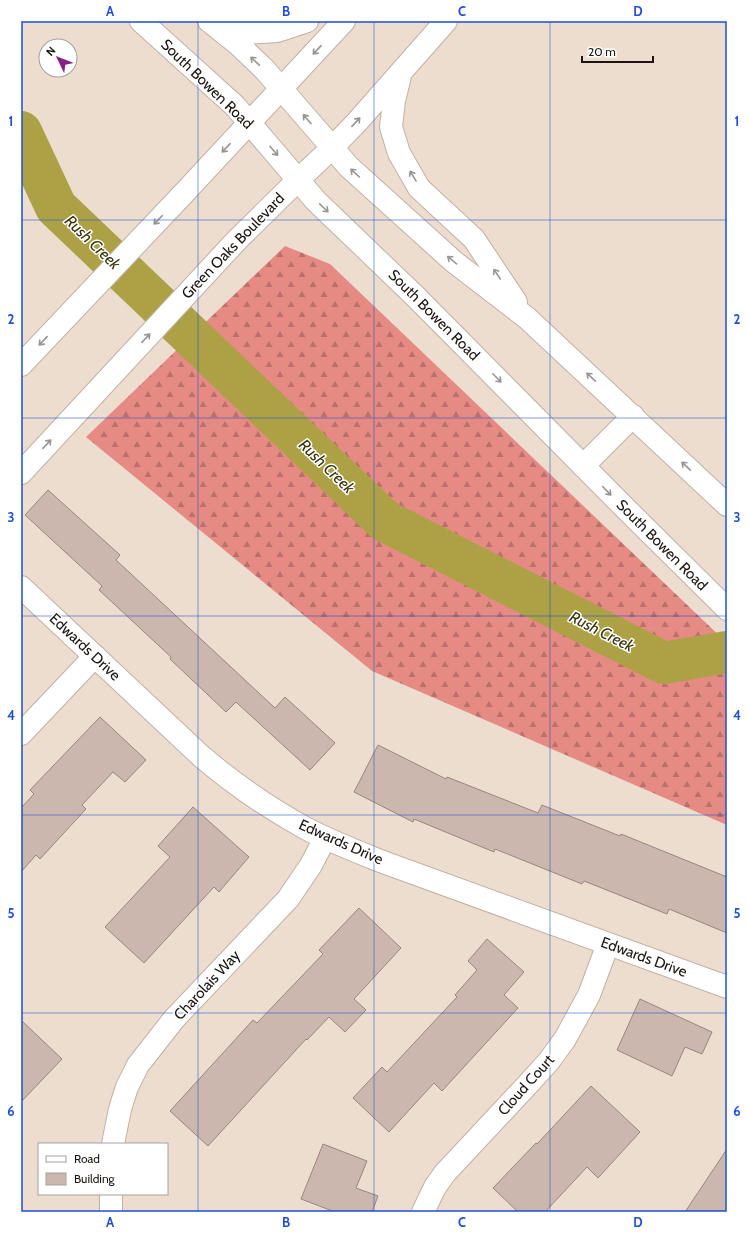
<svg xmlns="http://www.w3.org/2000/svg" width="748" height="1233" font-family="Cabin,sans-serif">
  <style>
    .forest { fill: url(#forest-firs) }
    .lines { fill: none; stroke-linecap: round; stroke-linejoin: round }
    .river { stroke: #ada146; stroke-width: 42 }
    .building { fill: #ccb7af; stroke: #99867e }
    .street-casing { stroke: #c1b1a4; stroke-width: 24 }
    .secondary-casing { stroke: #c1b1a4; stroke-width: 24 }
    .street { stroke: #fff; stroke-width: 22 }
    .secondary { stroke: #fff; stroke-width: 22 }
    .oneway { stroke: #989693 }
    .grid { fill: none; stroke: #1d4ed8; stroke-width: 1; stroke-opacity: 0.55 }
    .labels { text-anchor: middle; stroke-width: 3; stroke-linejoin: round; paint-order: stroke }
    .street-label { font-size: 15px; fill: #1a1510; stroke: #fff }
    .water-label { font-size: 16px; font-style: italic; fill: #39340c; stroke: #fff }
    .neatline { fill: none; stroke: #1d4ed8; stroke-width: 1.5 }
    .grid-label { font-size: 13px; text-anchor: middle; font-weight: bold; fill: #1d4ed8 }
  </style>
  <defs>
    <pattern id="forest-firs" width="22" height="20" patternUnits="userSpaceOnUse"><rect width="22" height="20" fill="#e68a84"/><path d="M5 1l3.5 6h-7zM16 11l3.5 6h-7z" fill="#ba706b"/></pattern>
  </defs>
  <rect width="100%" height="100%" fill="#edddcf"/>
  <!-- forest -->
  <path class="forest" d="M285,246L330,264L727,643V825L372,671L86,437Z"/>
  <g class="lines">
    <!-- river -->
    <path class="river" d="M21,132L56,207L385,521L664,663L727,652"/>
  </g>
  <!-- building -->
  <path class="building" d="M48,490L120,555L116,560L275,708L285,697L335,743L310,770L236,702L226,712L170,659L171,657L99,590L102,586L25,515Z
    M100,717L146,760L125,782L113,772L82,805L86,809L40,859L36,855L21,872V808L34,794L30,790Z
    M378,745L446,779L447,777L538,813L542,805L620,836L621,834L727,877V933L669,909L667,914L584,881L582,884L495,849L494,852L414,819L413,822L354,792Z
    M193,807L249,857L219,892L214,887L144,963L105,927L170,857L158,846Z
    M359,908L401,948L354,999L366,1010L345,1032L329,1017L307,1040L306,1039L208,1146L170,1111L253,1020L257,1023L323,954L319,950Z
    M487,939L524,972L504,995L518,1008L442,1091L434,1083L389,1132L353,1098L382,1067L387,1072L457,997L455,995L477,970L468,961Z
    M640,999L712,1032L702,1054L685,1047L672,1076L617,1050Z
    M21,1020L62,1059L21,1102Z
    M591,1086L640,1132L598,1178L587,1167L545,1212H518L493,1188L536,1143L537,1144Z
    M323,1144L367,1161L356,1188L378,1196L372,1212H335L301,1199Z
    M727,1149V1212H685Z"/>
  <g class="lines">
    <!-- street casing -->
    <g class="street-casing">
      <path id="street" d="M21,587L201,756C234,784 270,809 307,829C332,842 358,852 383,862L727,987
        M21,734L95,656
        M113,1144L120,1109L127,1087L138,1065L174,1019L288,899L311,865L325,838
        M111,1194V1212
        M423,1212L435,1187L445,1173L530,1082L549,1061L565,1039L589,995L608,944"/>
    </g>
    <!-- secondary casing -->
    <g class="secondary-casing">
      <path id="secondary" d="M141,21L235,106L316,201L416,297L625,508L727,609
        M209,21L239,45L265,70L349,167L453,261L527,318L727,505
        M220,23L245,33L277,31L307,21
        M400,76L394,101L391,127L399,153L419,188L474,239L516,302
        M21,365L185,192L344,21
        M583,466L633,416
        M21,473L237,240L299,179L332,148L357,122L446,21"/>
    </g>
    <!-- street -->
    <use href="#street" class="street"/>
    <!-- secondary -->
    <use href="#secondary" class="secondary"/>
  </g>
  <!-- one-way arrows -->
  <defs><path id="oneway-shaft" d="M-6 0H5M1.5-3L5.5 0L1.5 3" fill="none" stroke-width="1.6" stroke-linecap="round" stroke-linejoin="round"/></defs>
  <g class="oneway">
    <use href="#oneway-shaft" transform="translate(317 50) rotate(133)"/>
    <use href="#oneway-shaft" transform="translate(255 61) rotate(-137)"/>
    <use href="#oneway-shaft" transform="translate(307 119) rotate(-131)"/>
    <use href="#oneway-shaft" transform="translate(356 122) rotate(-47)"/>
    <use href="#oneway-shaft" transform="translate(226 148) rotate(133)"/>
    <use href="#oneway-shaft" transform="translate(274 151) rotate(49)"/>
    <use href="#oneway-shaft" transform="translate(355 173) rotate(-138)"/>
    <use href="#oneway-shaft" transform="translate(413 176) rotate(-121)"/>
    <use href="#oneway-shaft" transform="translate(324 208) rotate(44)"/>
    <use href="#oneway-shaft" transform="translate(158 220) rotate(134)"/>
    <use href="#oneway-shaft" transform="translate(452 260) rotate(-140)"/>
    <use href="#oneway-shaft" transform="translate(497 274) rotate(-124)"/>
    <use href="#oneway-shaft" transform="translate(146 338) rotate(-47)"/>
    <use href="#oneway-shaft" transform="translate(43 341) rotate(133)"/>
    <use href="#oneway-shaft" transform="translate(591 377) rotate(-137)"/>
    <use href="#oneway-shaft" transform="translate(497 378) rotate(45)"/>
    <use href="#oneway-shaft" transform="translate(47 444) rotate(-47)"/>
    <use href="#oneway-shaft" transform="translate(686 466) rotate(-137)"/>
    <use href="#oneway-shaft" transform="translate(607 491) rotate(46)"/>
  </g>
  <!-- grid -->
  <path class="grid" d="M198,21V1212M374,21V1212M550,21V1212M21,220H727M21,418H727M21,616H727M21,815H727M21,1013H727"/>
  <g class="labels">
    <!-- street labels -->
    <g class="street-label">
      <text transform="translate(207 84) rotate(44)" y="5">South Bowen Road</text>
      <text transform="translate(233 246) rotate(-46)" y="5">Green Oaks Boulevard</text>
      <text transform="translate(434 315) rotate(45)" y="5">South Bowen Road</text>
      <text transform="translate(662 545) rotate(45)" y="5">South Bowen Road</text>
      <text transform="translate(85 647) rotate(43)" y="5">Edwards Drive</text>
      <text transform="translate(341 842) rotate(24)" y="5">Edwards Drive</text>
      <text transform="translate(644 957) rotate(20)" y="5">Edwards Drive</text>
      <text transform="translate(207 985) rotate(-47)" y="5">Charolais Way</text>
      <text transform="translate(526 1085) rotate(-48)" y="5">Cloud Court</text>
    </g>
    <!-- water labels -->
    <g class="water-label">
      <text transform="translate(93 242) rotate(44)" y="6">Rush Creek</text>
      <text transform="translate(327 466) rotate(44)" y="6">Rush Creek</text>
      <text transform="translate(602 631) rotate(27)" y="6">Rush Creek</text>
    </g>
  </g>
  <!-- border -->
  <rect width="748" height="1233" fill="none" stroke="#ffffff" stroke-width="44"/>
  <!-- legend -->
  <rect x="38" y="1143" width="130" height="52" fill="#ffffff" stroke="#a3a19f"/>
  <rect x="46" y="1156" width="20" height="6" fill="#ffffff" stroke="#a3a19f"/>
  <text x="74" y="1163" font-size="12" fill="#1a1510">Road</text>
  <rect x="46" y="1173" width="20" height="12" fill="#ccb7af" stroke="#a3a19f"/>
  <text x="74" y="1183" font-size="12" fill="#1a1510">Building</text>
  <!-- north arrow -->
  <g transform="translate(58 58) rotate(313)"><circle r="19" fill="#ffffff" stroke="#a3a19f"/>
  <path d="M0-3L7 15L0 10L-7 15Z" fill="#862189"/>
  <text y="-6" font-size="11" font-weight="bold" text-anchor="middle" fill="#1a1510">N</text>
  </g>
  <!-- scale -->
  <path d="M582 56v6h71v-6" fill="none" stroke="#1a1510" stroke-width="2"/>
  <text x="588" y="56" font-size="12" fill="#1a1510" stroke="#ffffff" stroke-width="3" paint-order="stroke">20 m</text>
  <rect x="22" y="22" width="704" height="1189" class="neatline"/>
  <g class="grid-label">
    <text x="110" y="16">A</text>
    <text x="286" y="16">B</text>
    <text x="462" y="16">C</text>
    <text x="638" y="16">D</text>
    <text x="11" y="126">1</text>
    <text x="737" y="126">1</text>
    <text x="11" y="324">2</text>
    <text x="737" y="324">2</text>
    <text x="11" y="522">3</text>
    <text x="737" y="522">3</text>
    <text x="11" y="720">4</text>
    <text x="737" y="720">4</text>
    <text x="11" y="918">5</text>
    <text x="737" y="918">5</text>
    <text x="11" y="1116">6</text>
    <text x="737" y="1116">6</text>
    <text x="110" y="1227">A</text>
    <text x="286" y="1227">B</text>
    <text x="462" y="1227">C</text>
    <text x="638" y="1227">D</text>
  </g>
</svg>
